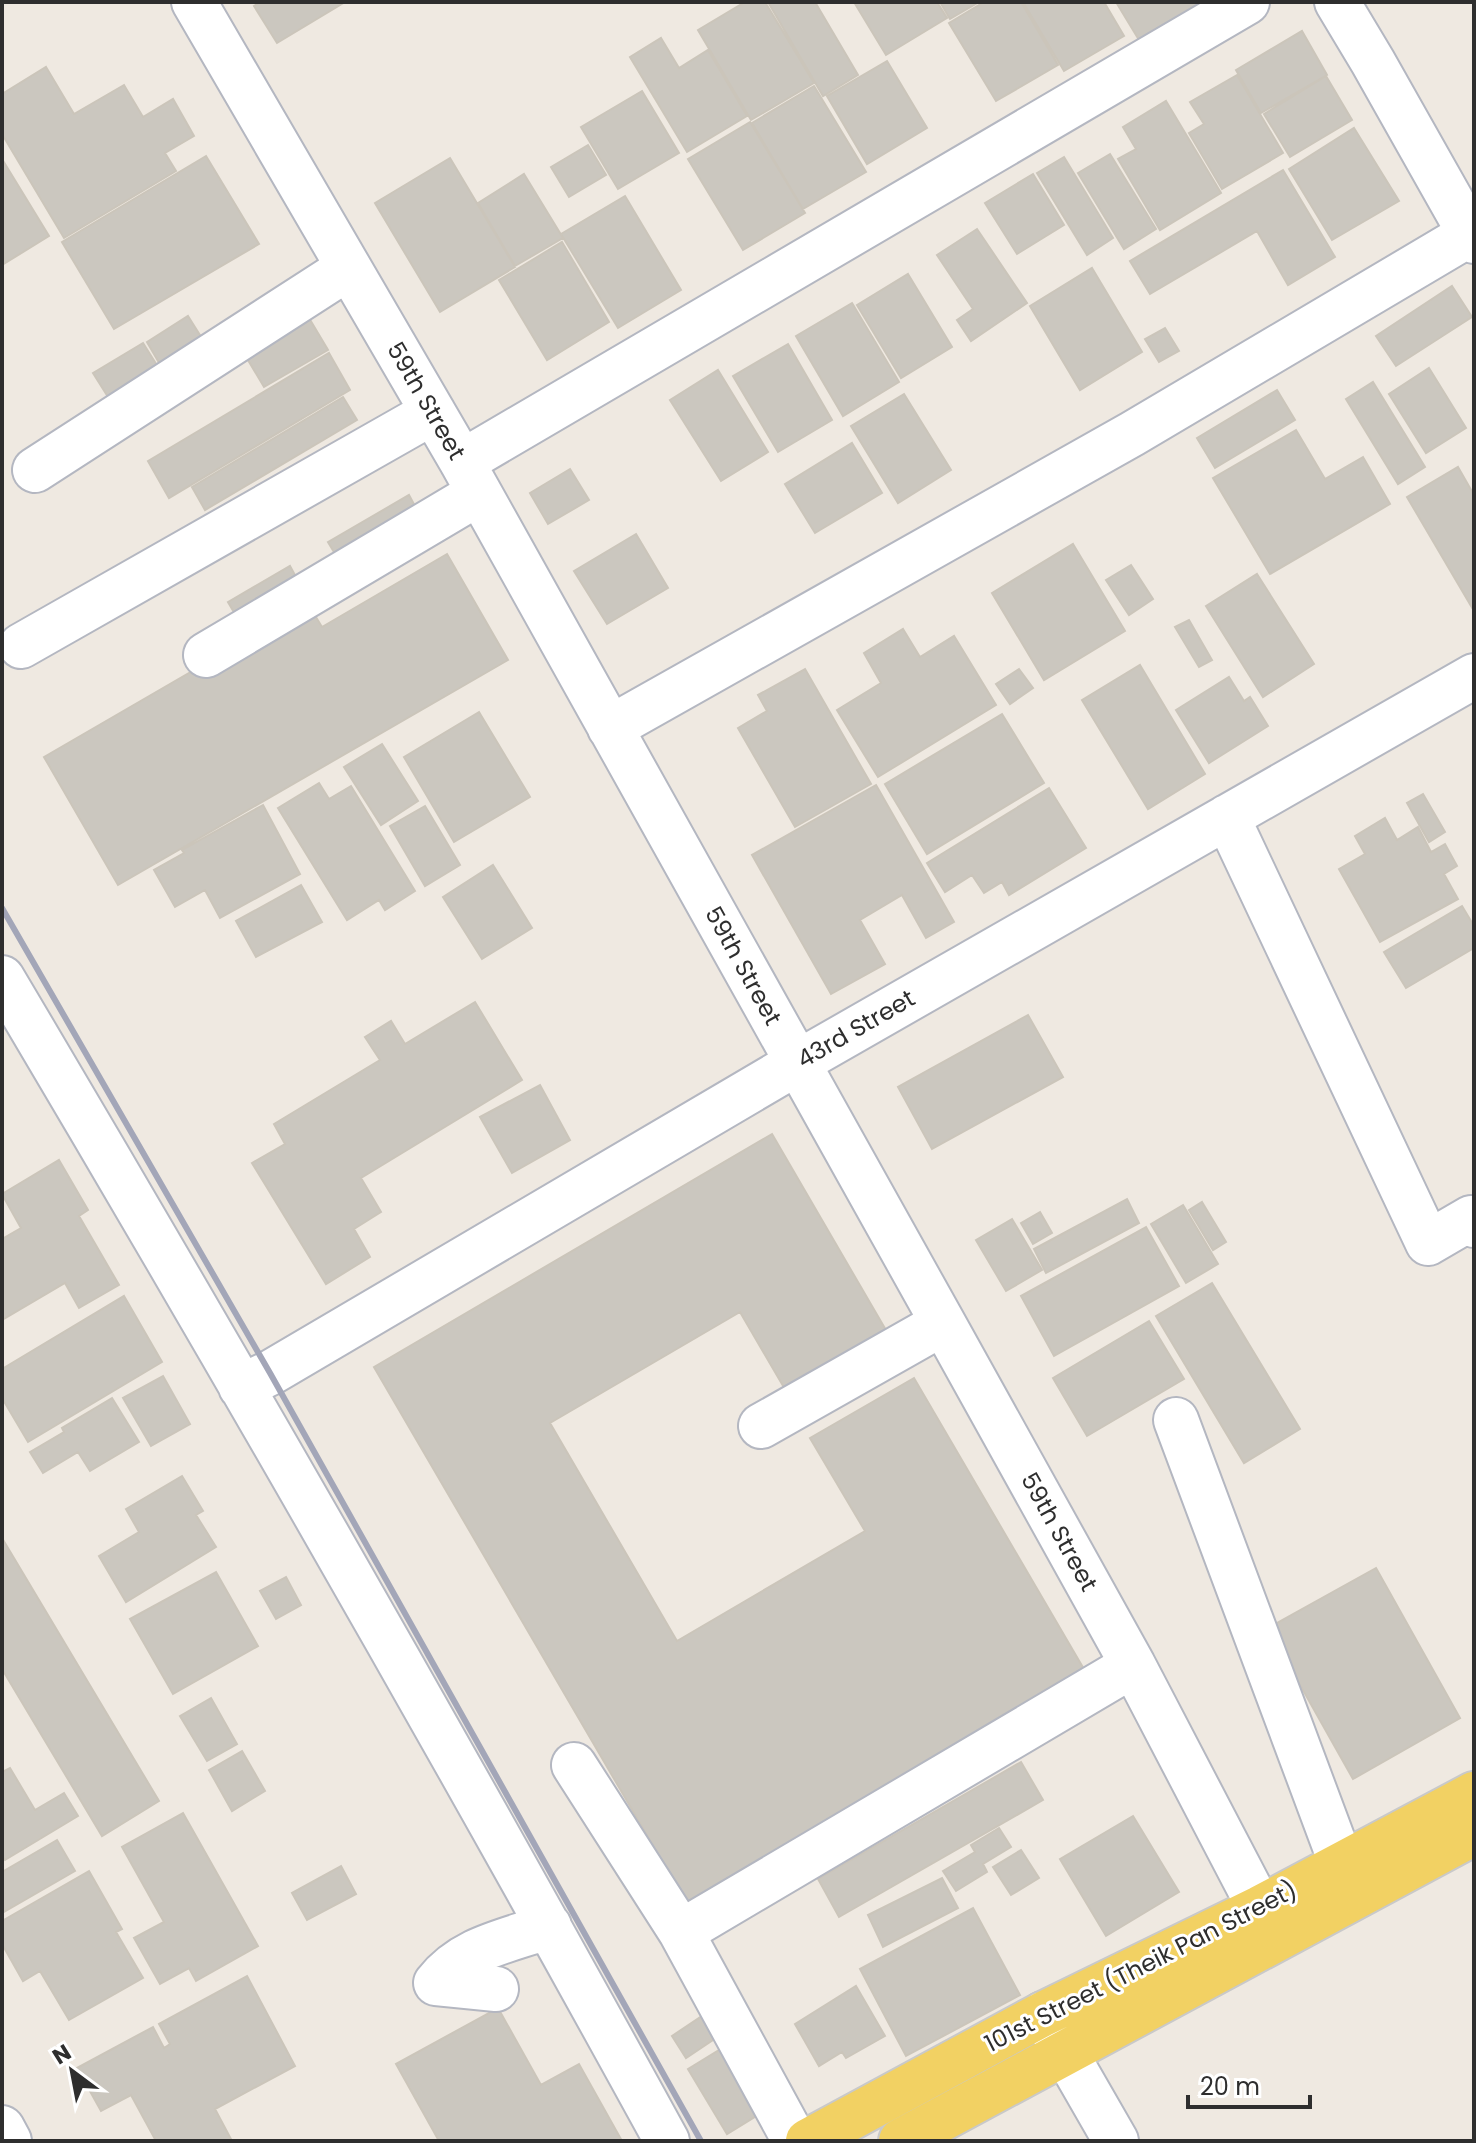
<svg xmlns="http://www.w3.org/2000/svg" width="1476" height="2143" font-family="Poppins,sans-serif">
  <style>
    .building { fill: #cbc7bf; stroke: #cbc5ba; stroke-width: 2 }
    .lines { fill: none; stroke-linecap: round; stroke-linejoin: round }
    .minor-casing { stroke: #b4b7c1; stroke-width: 48 }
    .major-casing { stroke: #c9c9c9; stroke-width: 48 }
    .minor { stroke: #fff; stroke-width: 44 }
    .major { stroke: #f2d163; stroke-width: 44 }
    .rail { stroke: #a3a6b8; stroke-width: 6 }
    .labels { text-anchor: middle; stroke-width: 6; stroke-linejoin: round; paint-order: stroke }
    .street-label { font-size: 24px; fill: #2e2e2e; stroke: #fff }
  </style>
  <rect width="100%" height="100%" fill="#efe9e1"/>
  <!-- building -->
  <path class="building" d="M260,2H345L277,43L254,6Z
    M745,2H765L814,83L751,120L698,30Z
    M768,2H815L858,75L823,96Z
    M854,2H937L947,18L886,55Z
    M940,2H979L950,19Z
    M984,2H1021L1058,65L996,101L949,23Z
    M1023,2H1104L1124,36L1064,71Z
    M1116,2H1198L1202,9L1142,45Z
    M1302,31L1327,75L1261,113L1236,70Z
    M661,38L679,68L708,50L747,116L687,152L630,57Z
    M887,61L927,128L867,164L827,96Z
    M46,67L74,114L124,85L143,117L173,99L194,136L165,153L176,171L64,238L2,134V94Z
    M1237,75L1283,153L1222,189L1189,133L1204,124L1190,102Z
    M1326,76L1352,120L1290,157L1264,114Z
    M814,86L866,172L803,209L752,123Z
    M642,91L679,153L618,189L581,127Z
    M1166,101L1221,193L1160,230L1118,159L1136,149L1123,127Z
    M750,122L805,213L743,250L688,159Z
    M1354,128L1399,201L1332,240L1289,169Z
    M588,145L606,175L569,197L551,167Z
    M1110,154L1156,229L1124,249L1078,173Z
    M206,156L259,244L114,329L62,242Z
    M1064,157L1113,238L1087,255L1037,173Z
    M450,158L515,267L440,312L375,203Z
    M2,159L49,236L2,265Z
    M1283,170L1335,257L1288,285L1257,231L1150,294L1130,261Z
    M524,174L563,238L515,266L478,203Z
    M1033,174L1064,225L1017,254L985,203Z
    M625,196L681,290L618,328L561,234Z
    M977,229L1027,303L971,341L957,320L973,309L937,255Z
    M562,242L609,322L547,360L499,280Z
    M1092,268L1142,352L1080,390L1030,306Z
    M908,274L952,347L901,378L857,305Z
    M1452,286L1472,317L1396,366L1376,336Z
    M852,303L899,382L843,416L796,336Z
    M188,316L203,340L161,366L147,342Z
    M309,318L328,350L264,387L245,355Z
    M1165,328L1179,351L1159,362L1145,339Z
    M143,343L158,367L108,397L93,373Z
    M788,344L832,420L778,452L733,376Z
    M329,353L350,390L169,498L148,461Z
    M1429,368L1466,428L1426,453L1389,394Z
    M718,370L768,452L721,481L670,400Z
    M1373,382L1425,467L1398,484L1346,399Z
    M1277,390L1295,420L1215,468L1197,438Z
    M904,394L951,470L898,503L851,426Z
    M343,397L357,420L205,510L192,487Z
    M1296,430L1325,479L1363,457L1390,504L1270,574L1213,478Z
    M852,443L882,493L815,533L785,484Z
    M1458,467L1474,495V611L1407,497Z
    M570,469L589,500L548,524L530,493Z
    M409,495L423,521L343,567L328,542Z
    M636,534L668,588L607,624L574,571Z
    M1073,544L1125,631L1044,680L992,593Z
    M447,554L508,660L118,885L44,757L308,604L322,627Z
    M1131,565L1153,599L1129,615L1106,580Z
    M290,566L303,590L242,626L228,602Z
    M1257,574L1314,664L1263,697L1206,606Z
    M1189,620L1212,660L1199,667L1175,627Z
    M903,629L920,657L954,636L996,705L878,777L837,710L881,683L864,653Z
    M1140,665L1205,774L1148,809L1082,700Z
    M805,669L871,784L795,827L738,728L767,711L758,695Z
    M1019,669L1033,688L1010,704L996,684Z
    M1229,677L1244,701L1250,697L1268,726L1209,763L1176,710Z
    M479,712L530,797L454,842L404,757Z
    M1002,714L1044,783L927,854L885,784Z
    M382,744L418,801L381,825L344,767Z
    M319,783L329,799L351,786L415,891L385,910L379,900L347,920L278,808Z
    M876,785L954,922L926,938L902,895L860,920L885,964L831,994L752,855Z
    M1049,788L1086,848L1009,895L1002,882L984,893L972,875L945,892L927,863Z
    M1423,794L1445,832L1429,842L1407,803Z
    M263,805L300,874L220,918L205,890L175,907L154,870L184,853L182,850Z
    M425,806L460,865L425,886L390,826Z
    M1385,818L1397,840L1418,827L1431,852L1445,844L1457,866L1444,874L1458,899L1380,942L1339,869L1365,854L1355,836Z
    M493,865L532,928L482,959L443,897Z
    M301,885L322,922L256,957L236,921Z
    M1462,906L1474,926V948L1406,988L1384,952Z
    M475,1002L522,1080L361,1178L381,1212L354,1229L370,1257L326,1284L252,1163L285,1144L274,1124L380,1060L365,1037L391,1021L405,1044Z
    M1028,1015L1063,1077L932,1149L898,1087Z
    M540,1085L570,1140L512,1173L480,1117Z
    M772,1134L894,1344L793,1403L740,1312L550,1423L677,1641L865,1531L810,1438L914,1378L1085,1671L687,1904L374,1367Z
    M59,1160L88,1210L79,1216L119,1285L79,1308L65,1283L2,1320V1239L21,1228L2,1194Z
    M1127,1199L1139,1223L1046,1273L1034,1249Z
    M1202,1202L1226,1242L1213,1250L1189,1210Z
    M1183,1205L1218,1264L1186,1283L1151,1224Z
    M1040,1212L1052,1233L1033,1244L1021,1223Z
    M1012,1219L1042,1270L1006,1291L976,1240Z
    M1146,1227L1179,1286L1054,1356L1021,1296Z
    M1212,1283L1300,1429L1244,1463L1156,1316Z
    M124,1296L162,1362L28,1442L2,1398V1369Z
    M1149,1321L1184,1379L1087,1436L1053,1378Z
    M163,1376L190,1424L151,1446L123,1398Z
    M112,1398L139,1442L90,1471L78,1452L43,1473L30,1452L64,1432L62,1428Z
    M182,1476L203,1511L196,1515L216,1547L126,1602L99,1556L139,1532L126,1509Z
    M2,1538L159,1801L102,1836L2,1669Z
    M1376,1568L1460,1718L1353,1779L1268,1628Z
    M216,1572L258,1646L173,1694L130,1619Z
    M286,1577L301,1605L276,1619L260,1591Z
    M211,1698L237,1744L207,1761L180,1716Z
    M242,1751L265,1791L232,1811L209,1770Z
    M1021,1762L1043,1800L839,1917L818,1879Z
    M10,1768L35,1810L64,1793L78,1816L5,1860L2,1855V1772Z
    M183,1813L258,1946L196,1981L189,1968L160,1984L134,1938L164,1922L122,1847Z
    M1133,1816L1179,1892L1106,1936L1060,1859Z
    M999,1828L1011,1847L983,1864L987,1872L956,1891L943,1871L975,1852L971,1845Z
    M57,1840L75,1871L2,1913V1872Z
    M1021,1850L1039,1878L1011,1895L993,1867Z
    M341,1866L356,1894L307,1920L292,1893Z
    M89,1871L122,1929L116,1932L143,1978L69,2020L40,1971L23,1981L2,1944V1921Z
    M942,1878L958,1908L883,1947L868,1915Z
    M973,1908L1020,1995L906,2056L860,1969Z
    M247,1976L295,2066L215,2109L232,2141H156L131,2095L101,2111L77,2068L153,2027L164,2048L170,2044L159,2024Z
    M856,1986L885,2036L846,2058L842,2052L819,2066L795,2024Z
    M498,2008L541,2085L579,2064L622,2141H439L396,2064Z
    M702,2016L716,2038L686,2058L672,2036Z
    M729,2044L768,2109L727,2134L688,2069Z"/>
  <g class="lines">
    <!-- minor casing -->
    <g class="minor-casing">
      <path id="minor" d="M194,2L462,462L943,1323L1133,1665L1276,1939
        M1337,2L1373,62L1474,241
        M462,462L1247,2
        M35,470L348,268
        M21,646L433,412
        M206,655L479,493
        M610,728L1132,434L1470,234
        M1227,817L1428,1243L1471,1218L1474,1225
        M2,978C230,1362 452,1749 667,2141
        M241,1387L270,1373L797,1063L1474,676
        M1176,1420L1342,1865
        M761,1426L943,1323
        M574,1765L681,1932
        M496,1989L436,1983C464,1947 508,1941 549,1926
        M1043,2014L1116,2141
        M2,2128L9,2141
        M795,2141L681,1932L1133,1665"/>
    </g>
    <!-- major casing -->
    <g class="major-casing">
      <path id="major" d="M808,2141L1043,2014L1260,1908L1474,1794
        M901,2141L1474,1833"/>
    </g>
    <!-- minor -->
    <use href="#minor" class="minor"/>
    <!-- major -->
    <use href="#major" class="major"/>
    <!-- rail -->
    <path class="rail" d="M2,908L270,1373L701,2141"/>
  </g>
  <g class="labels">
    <!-- street labels -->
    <g class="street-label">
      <text transform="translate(426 401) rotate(60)" y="8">59th Street</text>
      <text transform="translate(743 966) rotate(61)" y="8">59th Street</text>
      <text transform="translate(856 1029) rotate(-30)" y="8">43rd Street</text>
      <text transform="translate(1059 1532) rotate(61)" y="8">59th Street</text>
      <text transform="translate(1141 1967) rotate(-27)" y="8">101st Street (Theik Pan Street)</text>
    </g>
  </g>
  <!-- border -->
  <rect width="1476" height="2143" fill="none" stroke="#2e2e2e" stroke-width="8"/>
  <!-- north arrow -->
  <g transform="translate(72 2071) rotate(328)" stroke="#ffffff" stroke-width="6" paint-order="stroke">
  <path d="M0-6L14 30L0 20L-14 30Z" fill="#2e2e2e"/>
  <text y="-12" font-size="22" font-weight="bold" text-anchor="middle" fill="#2e2e2e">N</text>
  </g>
  <!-- scale -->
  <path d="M1188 2095v12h122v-12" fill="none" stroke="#2e2e2e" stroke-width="4"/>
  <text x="1200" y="2095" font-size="24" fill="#2e2e2e" stroke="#ffffff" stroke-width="6" paint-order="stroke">20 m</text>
</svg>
